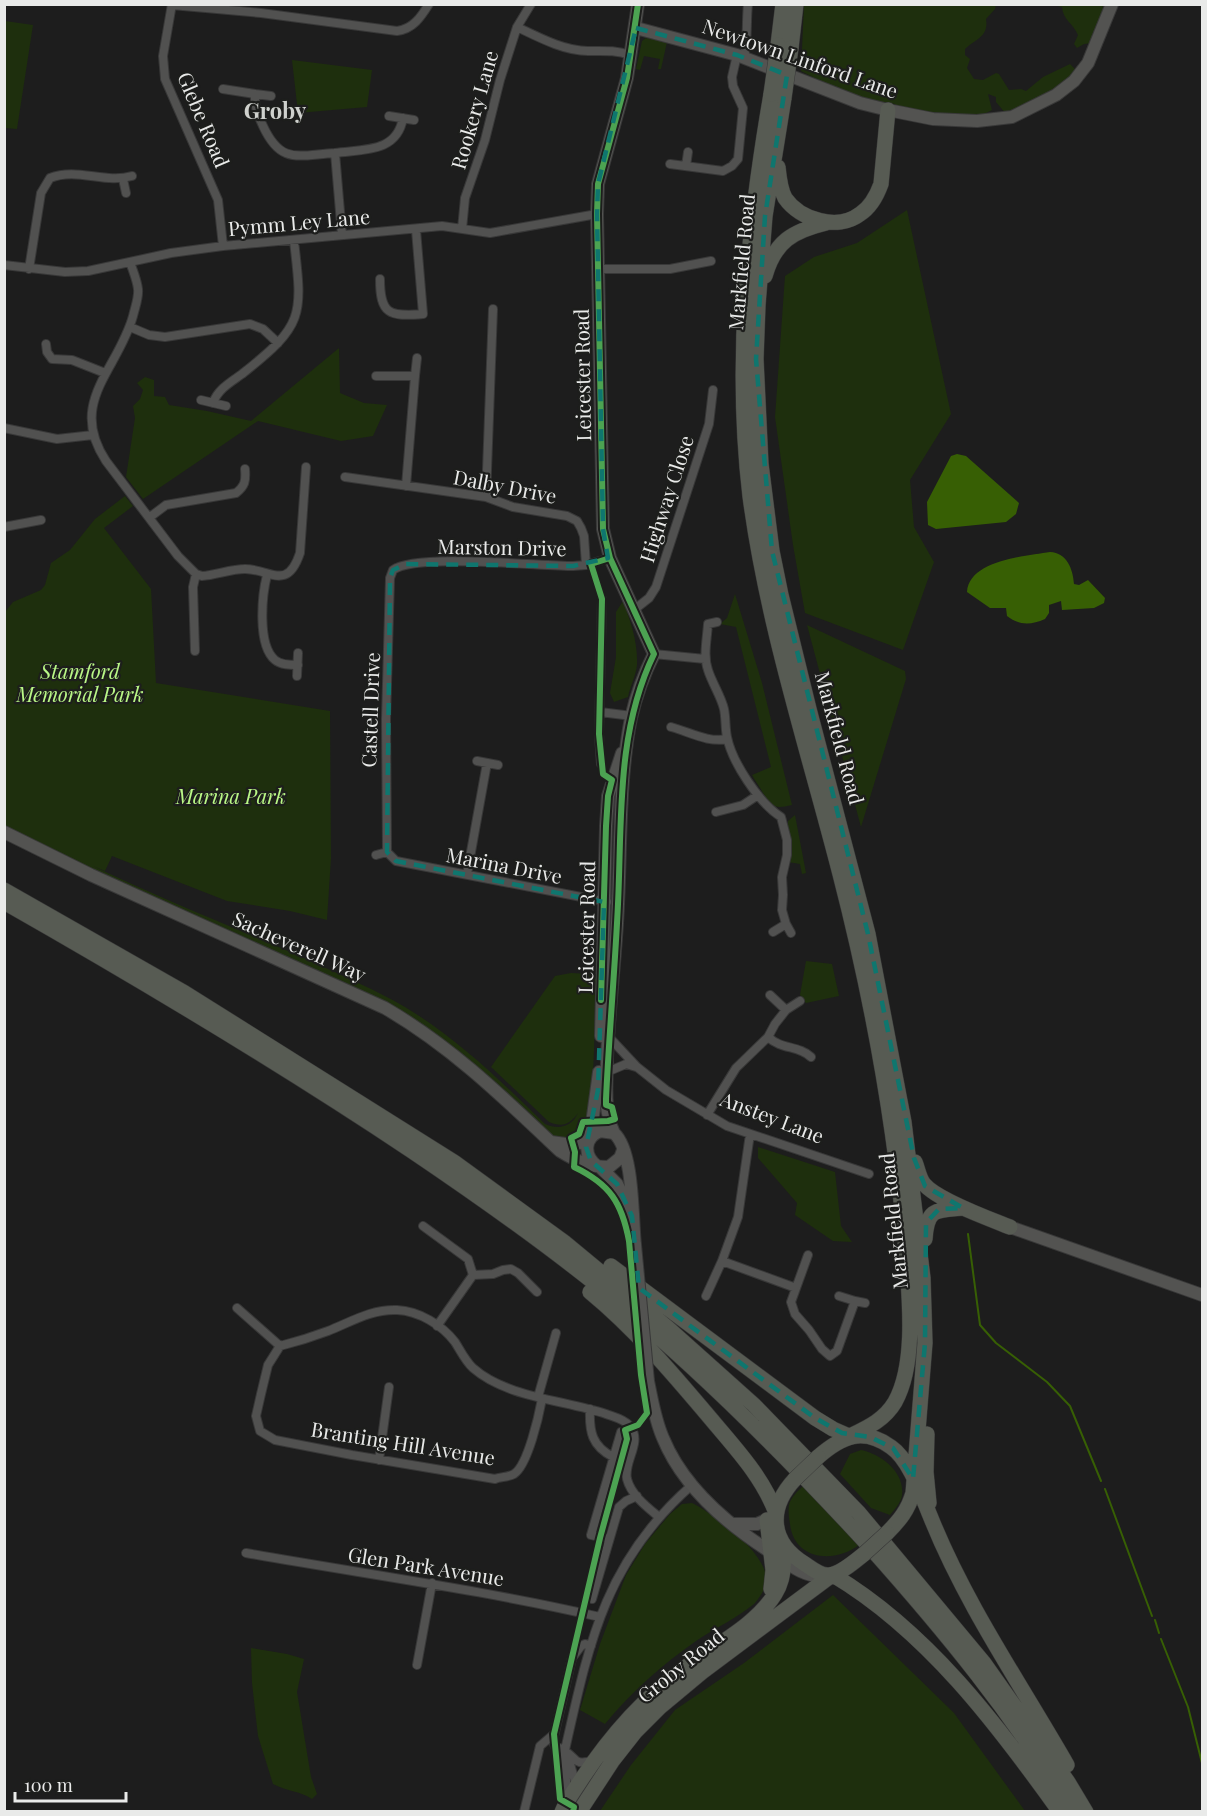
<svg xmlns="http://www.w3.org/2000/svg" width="1207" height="1816" font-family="'Playfair Display',serif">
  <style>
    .green { fill: #1e2f0d }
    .water { fill: #375f04 }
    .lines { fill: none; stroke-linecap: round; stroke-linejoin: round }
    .stream { stroke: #375f04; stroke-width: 2 }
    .street-casing { stroke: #383838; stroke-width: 10 }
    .secondary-casing { stroke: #383838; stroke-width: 14 }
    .highway-casing { stroke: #383838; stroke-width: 16 }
    .street { stroke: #515150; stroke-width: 8 }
    .secondary { stroke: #535351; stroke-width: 12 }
    .highway { stroke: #575b53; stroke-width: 15 }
    .secondary-bridge-casing { stroke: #383838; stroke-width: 14; stroke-linecap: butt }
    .highway-bridge-casing { stroke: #383838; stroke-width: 16; stroke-linecap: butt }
    .secondary-bridge { stroke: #535351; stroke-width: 12 }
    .highway-bridge { stroke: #575b53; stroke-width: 15 }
    .cycleway-casing { stroke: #1d1e1c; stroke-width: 10 }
    .cycleway { stroke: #4ca352; stroke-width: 6 }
    .marked { fill: none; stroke: #0f766e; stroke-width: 4.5; stroke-dasharray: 12 8; stroke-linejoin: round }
    .labels { text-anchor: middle; stroke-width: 4.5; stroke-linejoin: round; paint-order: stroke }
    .street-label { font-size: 20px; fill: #e9eae9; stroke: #1d1e1c }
    .park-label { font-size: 20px; font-style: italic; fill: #baf887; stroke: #1d1e1c }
    .quarter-label { font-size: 22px; font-weight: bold; fill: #cfd1cd; stroke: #1d1e1c }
  </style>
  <rect width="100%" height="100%" fill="#1d1d1d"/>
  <!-- green -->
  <path class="green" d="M804,5H996L995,9L986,19C989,37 975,39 965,49V55L970,59L967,68L974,79L983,80L996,73L999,74L1009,90L1021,89L1026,91L1043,77L1070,64L1076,70L1058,90L1006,114L996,102V97L988,94L992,110L976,118L959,122L898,109L895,104C862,100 831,87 801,71Z
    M1053,5H1103L1102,20L1093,32L1092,43L1084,44L1077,48L1074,44L1078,35C1073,23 1063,20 1062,7Z
    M5,21L33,25L17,129L5,128Z
    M646,38L667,42L661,69H658L660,59L644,56L640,70L636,69L642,41Z
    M292,60L372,70L367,107L298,113Z
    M907,210L951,414L910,480L914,527L934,562L903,650L805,613L793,545L775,417L785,276L814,257L857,243Z
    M339,348L340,393L364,403L387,405L373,436L341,441L258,421L143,499L126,477L135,418L133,406L140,399L143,390L137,383L145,377L154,380V396L165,397L169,405L207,411L251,421Z
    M125,496L133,506L104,528L151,589L156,683L330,711L331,858L327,920L290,911L227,901L112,856L105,871L93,866C166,901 241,930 315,963C345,977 376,990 405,1007C458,1039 501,1081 545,1124C558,1130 572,1127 578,1113C570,1124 563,1128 549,1122L491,1067L555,976L571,973L589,974L590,971C600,975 598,984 595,993C594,1022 597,1122 577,1140L555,1138L444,1041L5,827V612L13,602L41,590L45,585L51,563L70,550L95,519Z
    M735,594L762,683L792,805C775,809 773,808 763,793C760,787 755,781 752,775L771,767L736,627L720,624L727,618Z
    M623,601C631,622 638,643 637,665C636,676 630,686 628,697L614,702L610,693L616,657V612Z
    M807,625L905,671L906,679L861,827Z
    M795,815L806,873L802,874L800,864L788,862V821Z
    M806,961L832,964L839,996L806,1003L800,995Z
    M758,1147L835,1172L841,1226L852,1242L833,1241L795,1215L797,1203L758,1158Z
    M861,1450C881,1454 905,1472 902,1495C901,1503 894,1510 890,1515L871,1508L840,1474L850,1454Z
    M803,1486L859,1545C834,1564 794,1560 790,1524C789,1518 788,1511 789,1505C791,1497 798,1491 803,1486Z
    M692,1503C714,1514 772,1556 766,1584C765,1589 758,1600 754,1604C737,1618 715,1628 696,1641C663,1664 630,1693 605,1724L580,1710L600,1644L626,1575L645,1544L670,1514L682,1504Z
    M833,1595L954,1713L1025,1811H600L631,1765L675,1710L744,1663Z
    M251,1648L287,1654L304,1659L297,1692L311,1777L317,1794L312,1799C300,1791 286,1791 273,1784L258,1736L252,1683Z"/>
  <!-- water -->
  <path class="water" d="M957,454L966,456L1019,503L1016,514L1006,522L936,529L928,525L927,502L951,456Z
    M1050,552C1067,553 1073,569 1074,584L1079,585L1088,580L1105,598L1104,603L1094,608L1062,610L1061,601L1049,605V613L1045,619C1031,625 1020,626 1007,616L1006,608H990L967,592C969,560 1026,556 1050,552Z"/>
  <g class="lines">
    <!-- stream -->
    <path class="stream" d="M968,1234L980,1325L996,1343L1047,1382L1070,1406L1101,1481
      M1105,1489L1152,1616
      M1155,1620L1159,1633
      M1161,1639L1188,1707L1202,1763"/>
    <!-- street casing -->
    <g class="street-casing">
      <path id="street" d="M172,4L163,56L165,79L218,200L223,246
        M172,5L261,13L397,31C413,29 421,17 429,4
        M517,27C538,37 564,51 588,51C603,51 616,50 630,55
        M744,58C748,40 746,23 748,4
        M223,89L255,94C254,106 258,115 263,126C281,165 298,155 335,153L342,235
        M255,94L271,96
        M389,116L414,120
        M335,153C363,149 397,153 403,118
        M670,164L723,171L732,166L738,159L743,108L733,86L732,77L737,55
        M686,166L688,152
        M123,179L126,193
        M462,229L465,198L485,140L500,80L517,27L531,4
        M130,262C133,271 137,280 138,289C139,298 135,307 133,316C118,370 67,402 106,461L178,556L196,574L202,576C216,575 231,569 245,569C270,569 287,592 300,553L306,467
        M4,265L65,272L88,271L171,253L223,246L442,226L490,233L597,214
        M29,269L41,193L50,178C77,167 105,184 132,176
        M598,269H670L711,261
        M380,279C380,314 389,317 423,314L416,230
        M130,327L149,335L165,337L250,324L263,329L278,343
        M46,344L47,352L52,359L72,360L105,373
        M376,376H415L406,486
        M415,376L417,358
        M201,400L226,406
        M213,403C218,389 231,382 242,374C304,325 303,317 294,241
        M4,428L57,439L93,435
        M345,477L486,497L513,507L567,516L577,521L581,528L584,536L586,565
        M486,497L493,309
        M150,517L166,505L236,493C245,486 246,481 245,469
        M4,527L41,520
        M267,575C262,595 257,645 275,660C281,665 290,665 298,665
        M635,609L649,598L656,587L709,424L713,390
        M717,622L708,624C707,639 703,656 708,670C712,683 721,696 724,709C726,718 725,728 727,737C732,762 759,803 781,817L787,840V855L782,877L783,895L782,910L786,924L791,933
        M195,651L193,587L196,574
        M654,654L705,659
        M297,676L298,653
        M600,712L632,716
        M671,727C690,732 708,743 727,739
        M477,761L498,765
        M601,764L599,734L602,599
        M716,812L743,805L758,795
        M387,852L386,719L390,578L393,570C416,553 538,566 573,566L586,565L610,558
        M387,852L396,861L607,902
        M376,855L387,852
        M467,874L487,763
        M773,932L786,924
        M770,995L786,1010
        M608,1036L637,1067L666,1090L727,1126L869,1174
        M768,1037C782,1050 798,1045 811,1057
        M607,1072L626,1064L636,1067
        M707,1115L736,1068L768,1037L775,1024L786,1010L800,1001
        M423,1226L468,1259L473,1275
        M808,1255L791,1302L795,1314L809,1330L822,1349L830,1356L837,1351L855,1301L865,1303
        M722,1261L796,1288
        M706,1296L722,1261L738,1217L750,1134
        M839,1296L855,1301
        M237,1308L280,1346
        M437,1326L473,1275L493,1274L503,1270L511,1269L518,1273L537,1292
        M538,1397L556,1333
        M542,1399C539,1415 528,1465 514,1474C509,1477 500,1477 495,1479L352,1455L275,1440L260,1431L256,1416L261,1394L268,1365L280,1346C296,1342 312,1337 328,1331C351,1322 371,1309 397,1310C419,1311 442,1325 455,1342C460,1350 466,1362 473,1368C507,1398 565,1400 606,1414C614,1417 624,1419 630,1426C643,1443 623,1461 627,1479C631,1495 647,1507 659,1517
        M590,1409C589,1432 592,1446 613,1457
        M379,1460L389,1387
        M608,1539L591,1535L621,1432
        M246,1553C364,1574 483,1590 600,1617
        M592,1599L619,1507L626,1501L637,1496
        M591,1646L585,1644L581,1646L572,1658L553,1740L555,1747C558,1748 562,1748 565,1751C579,1760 572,1765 593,1761
        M417,1665L432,1583
        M568,1757L577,1788
        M567,1797C568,1781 562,1766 565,1750C589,1643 605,1561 692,1485
        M524,1812L540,1746L554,1734"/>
    </g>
    <!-- secondary casing -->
    <g class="secondary-casing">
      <path id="secondary" d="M636,28L737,55L860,103L888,110L933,119L977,121L1012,117L1056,95L1074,81L1088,63L1112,4
        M4,832L91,875L385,1008C452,1047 504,1098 560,1151C576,1161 590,1167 609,1167L620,1158L623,1150
        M601,1036L606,826L608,796L622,753
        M614,1133C603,1109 607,1084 607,1058C609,1006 616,955 618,904C621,842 619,779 631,718C636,696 644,674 654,654L610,558L603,529L597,214L598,184L627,78L638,4
        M590,1138L599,1072
        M551,1142L573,1145L589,1140
        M597,1166C583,1155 584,1138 600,1131L614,1133C634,1151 632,1218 635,1245
        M600,1167L617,1184L629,1209
        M1010,1227L1202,1295
        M648,1381C652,1400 655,1420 663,1438C683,1487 728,1525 772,1553C787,1562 801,1576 820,1576
        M734,1524H757L773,1517"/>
    </g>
    <!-- highway casing -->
    <g class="highway-casing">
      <path id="highway" d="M778,45L783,4
        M791,48L796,4
        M771,94C748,227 734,361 750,496C767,625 808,749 840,874C872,998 895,1124 906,1251C909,1294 917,1363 895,1402C885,1419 869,1427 852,1435
        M784,98L765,216L758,305L756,359L761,464L772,551L781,595L809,709L868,934L904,1122L923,1278L925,1343L913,1493C908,1510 900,1520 887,1533
        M778,167C779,177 780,189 785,198C800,220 838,231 860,214C871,207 877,195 881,184L888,110
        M765,276C775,241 793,231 826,223
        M4,890L185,993L454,1162L564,1242L668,1328L754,1405L859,1513L984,1663L1068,1782L1086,1812
        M4,902C143,981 280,1063 412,1151C483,1199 553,1248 619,1303C709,1378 790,1460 869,1546C944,1630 1014,1715 1072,1812
        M915,1162C918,1169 919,1178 924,1184C937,1200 990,1219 1010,1227
        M925,1239C927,1208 936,1210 963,1208
        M611,1266L815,1418L833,1429L849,1436
        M590,1292C635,1329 673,1374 711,1419C736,1449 762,1476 776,1513
        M927,1434L926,1472L929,1503
        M818,1457C842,1436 863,1427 891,1447C910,1460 922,1497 931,1518C966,1605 1020,1683 1067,1765
        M795,1479C768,1508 769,1542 805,1564C811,1568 821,1576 829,1575C841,1574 855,1561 864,1554
        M767,1520L773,1570L771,1589
        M833,1575C927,1631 997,1724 1060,1812
        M562,1812C567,1800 574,1791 581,1780C610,1736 643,1698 686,1667C715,1645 755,1626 775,1594C785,1578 785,1559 781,1541
        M579,1812L613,1760L635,1732L660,1707L702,1672L832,1575"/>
    </g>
    <!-- street -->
    <use href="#street" class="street"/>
    <!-- secondary -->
    <use href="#secondary" class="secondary"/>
    <!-- highway -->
    <use href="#highway" class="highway"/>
    <!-- secondary-bridge casing -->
    <g class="secondary-bridge-casing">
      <path id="secondary-bridge" d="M635,1245L648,1381"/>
    </g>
    <!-- highway-bridge casing -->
    <g class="highway-bridge-casing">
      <path id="highway-bridge" d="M771,94L778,45
        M784,98L791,48
        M795,1479L818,1457
        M864,1554L887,1533"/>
    </g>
    <!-- secondary-bridge -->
    <use href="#secondary-bridge" class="secondary-bridge"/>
    <!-- highway-bridge -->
    <use href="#highway-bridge" class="highway-bridge"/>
    <!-- cycleway casing -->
    <g class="cycleway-casing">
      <path id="cycleway" d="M601,1000L606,826L608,796L612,780L603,774L599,734L602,599L591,564L610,558
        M573,1812L574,1807L560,1799L554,1734L600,1538L627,1439L625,1430L638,1425L647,1413L641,1375L629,1241C622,1203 610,1184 574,1167L575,1152L571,1138L579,1134L583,1122L608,1121L615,1119L612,1107L606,1105V1099C609,1034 615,969 618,904C622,820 616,732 654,654L610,558L603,529L597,214L598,184L627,78L638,4"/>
    </g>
    <!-- cycleway -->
    <use href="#cycleway" class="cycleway"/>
  </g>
  <!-- marked area -->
  <path class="marked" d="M636,28L737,55L787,75L765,216L756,359L772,551L868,934L914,1158L925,1186L963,1208L939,1209L926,1223L925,1343L913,1479L893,1448L870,1437L842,1433L815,1418L639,1288L632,1216L617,1184L591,1161L586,1147L598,1090L604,902L396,861L387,852L390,578L393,570L406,564L573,566L608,558L603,529L597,214L598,184Z"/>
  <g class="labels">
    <!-- street labels -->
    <g class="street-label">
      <text transform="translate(800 59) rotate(19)" y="7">Newtown Linford Lane</text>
      <text transform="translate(475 110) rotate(-74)" y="7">Rookery Lane</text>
      <text transform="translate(203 120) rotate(67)" y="7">Glebe Road</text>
      <text transform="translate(299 223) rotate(-5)" y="7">Pymm Ley Lane</text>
      <text transform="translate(742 262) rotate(-85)" y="7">Markfield Road</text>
      <text transform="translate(583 375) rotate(-91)" y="7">Leicester Road</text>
      <text transform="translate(505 487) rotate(11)" y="7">Dalby Drive</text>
      <text transform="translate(667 499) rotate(-72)" y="7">Highway Close</text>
      <text transform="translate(502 548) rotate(1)" y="7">Marston Drive</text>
      <text transform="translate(371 710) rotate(-88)" y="7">Castell Drive</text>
      <text transform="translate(839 738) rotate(75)" y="7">Markfield Road</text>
      <text transform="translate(504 866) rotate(11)" y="7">Marina Drive</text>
      <text transform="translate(587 927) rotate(-89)" y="7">Leicester Road</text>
      <text transform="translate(299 947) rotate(24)" y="7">Sacheverell Way</text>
      <text transform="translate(772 1118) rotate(21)" y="7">Anstey Lane</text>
      <text transform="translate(894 1221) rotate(-96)" y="7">Markfield Road</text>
      <text transform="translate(403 1444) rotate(9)" y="7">Branting Hill Avenue</text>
      <text transform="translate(426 1567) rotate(9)" y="7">Glen Park Avenue</text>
      <text transform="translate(681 1666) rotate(-39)" y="7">Groby Road</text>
    </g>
    <!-- park labels -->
    <g class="park-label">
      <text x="80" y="679">Stamford<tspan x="80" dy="23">Memorial Park</tspan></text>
      <text x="231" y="804">Marina Park</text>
    </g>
    <!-- quarter labels -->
    <g class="quarter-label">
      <text x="275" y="119">Groby</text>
    </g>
  </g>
  <!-- border -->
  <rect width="1207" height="1816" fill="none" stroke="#e9eae9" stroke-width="12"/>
  <!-- scale -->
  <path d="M15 1792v9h111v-9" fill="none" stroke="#e9eae9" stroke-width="3"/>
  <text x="24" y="1792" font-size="18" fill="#e9eae9" stroke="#1d1e1c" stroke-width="4.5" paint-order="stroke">100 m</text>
</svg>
